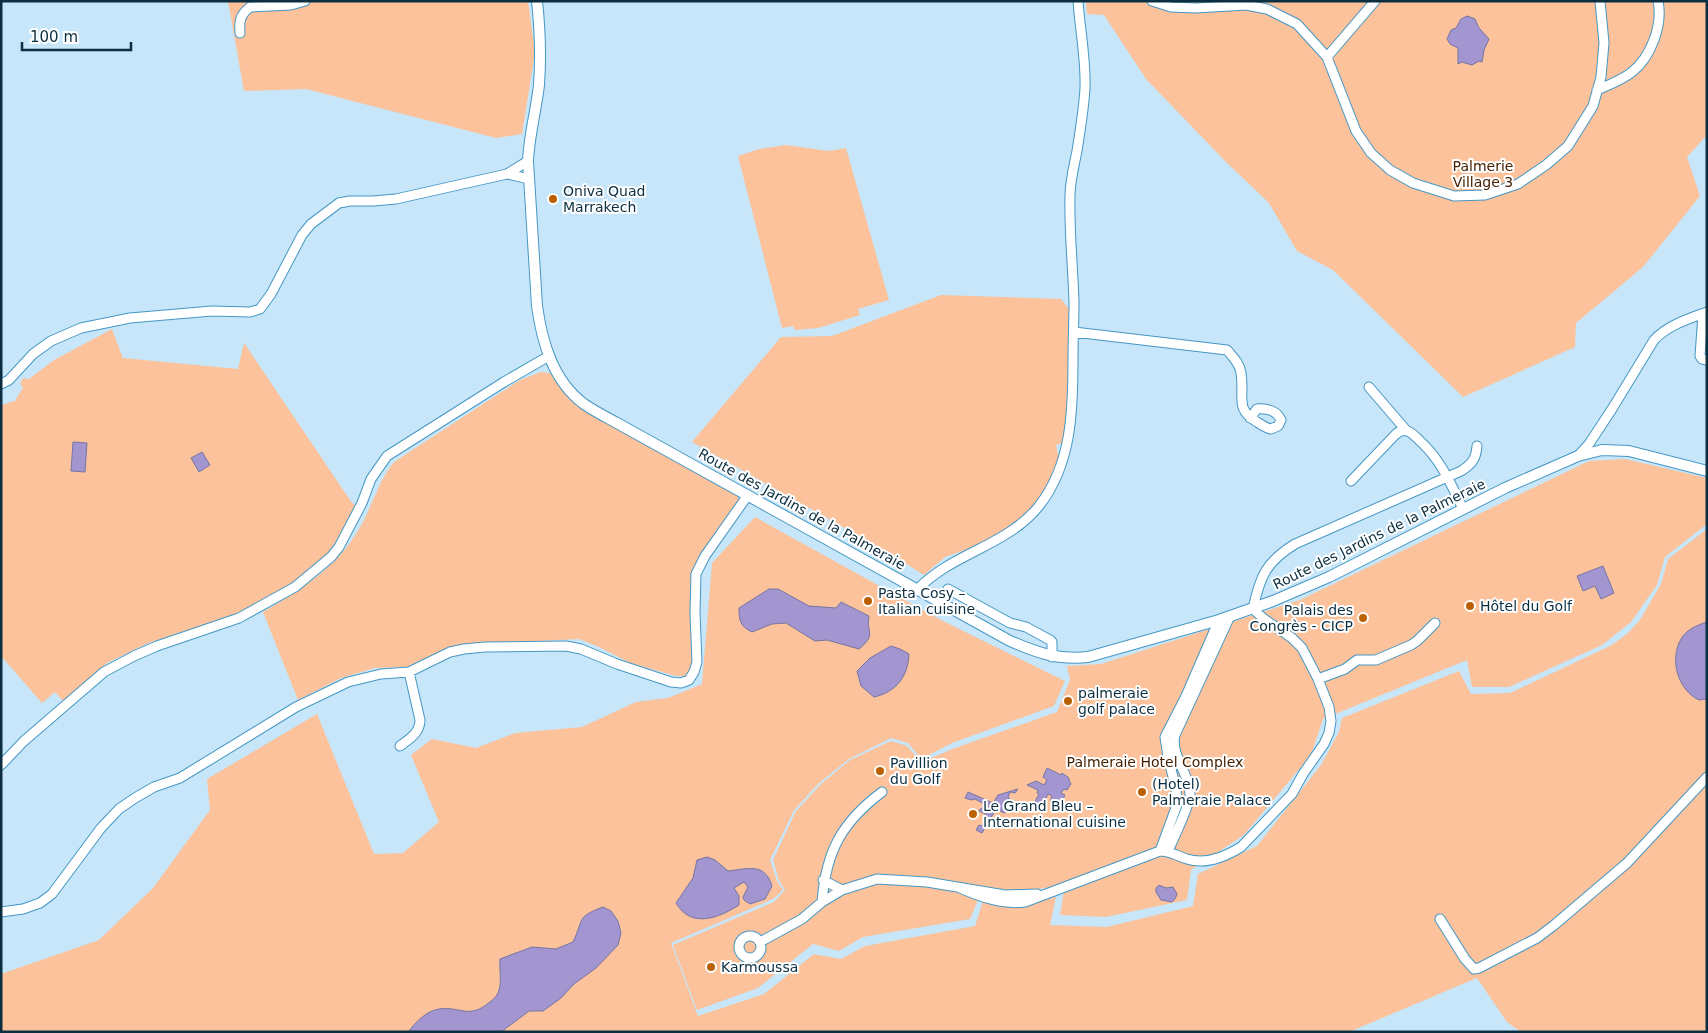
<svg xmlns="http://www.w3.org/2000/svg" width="1708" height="1033" font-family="'DejaVu Sans',sans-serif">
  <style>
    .green { fill: #fbc29b }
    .water { fill: #a395cf; stroke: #7576a4 }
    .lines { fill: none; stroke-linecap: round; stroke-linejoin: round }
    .minor-casing { stroke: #4597c4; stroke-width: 11 }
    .tertiary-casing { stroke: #4597c4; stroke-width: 12 }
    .minor { stroke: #fff; stroke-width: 9 }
    .tertiary { stroke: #fff; stroke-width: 10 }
    .poi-dot { fill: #bb6001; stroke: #fff; stroke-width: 2 }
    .labels { text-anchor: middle; stroke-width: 4; stroke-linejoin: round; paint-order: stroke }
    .park-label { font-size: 14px; fill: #452002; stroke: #fff }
    .poi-label { font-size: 14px; fill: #0b2f41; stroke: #fff; text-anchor: start }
    .street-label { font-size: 14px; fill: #0b2f41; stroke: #fff }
  </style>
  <rect width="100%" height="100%" fill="#c7e6f9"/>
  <!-- green -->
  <path class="green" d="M228,1H528L535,52L522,134L496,138L306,89L244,91Z
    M1086,1H1707V135L1687,157L1700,196L1643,267L1576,323L1575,347L1463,397L1333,270L1297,251L1269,203L1226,162L1146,79L1104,15L1087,14Z
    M786,145L829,151L846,148L889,300L858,309L860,315L818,328L795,330L793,326L782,328L738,156L759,149Z
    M941,295L1061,299L1069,309L1067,442L1056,445L1059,459L1057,467L1043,494L1019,521L980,545L945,557L924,575L882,549L692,442L781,337L832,336Z
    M112,329L123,358L238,369L244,343L352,503L359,506L332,552L279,593L227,620L178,633L146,644L107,663L63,701L55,692L42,703L1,656V405L15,401L23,387L20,384L23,378L29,379L54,360Z
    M541,372L550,373L568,395L737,494L739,499L738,503L697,561L694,572V654L692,667L688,674L685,676H676L630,663L599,647L579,639L474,644L454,647L410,667L375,668L341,678L298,700L263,612C304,588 342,564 364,520C374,500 380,479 394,462L520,380Z
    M1625,459L1707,478V524L1665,557L1657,585L1631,622L1602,645L1509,687H1472L1467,660L1323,719L1311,755L1244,835L1191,870L1187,900L1106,917L1060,915L1065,885L1013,893L982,890L970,919L863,937L839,951L813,944L758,988L697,1010L673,945L774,902L785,890L779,880L773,860L796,811L821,784L850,760L891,741L907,746L921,762L955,748L1057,712L1070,680L1067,666L1101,664L1300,600L1589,461Z
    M755,517L941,620L1065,681L1054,706L952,743L921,759L908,743L891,738L849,759L819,783L794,810L770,860L777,881L783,890L773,899L671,943L698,1016L764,994L814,954L841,959L865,946L975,926L983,901L1013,907L1056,897L1050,925L1107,927L1193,906L1198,874L1257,846L1321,765L1339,732L1342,718L1459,671L1471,694L1510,693L1612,645L1628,633L1640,620L1661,584L1668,559L1707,529V1032H1521L1507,1022L1477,978L1349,1032H1V974L99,940L153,888L210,810L207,779L317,714L374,854L403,853L439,822L411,755L432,739L476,748L515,733L582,727L636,702L668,698L702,684L712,563Z"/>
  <!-- water -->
  <path class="water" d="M1467,16L1475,19L1479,28L1489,39L1484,50L1482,62L1479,61L1472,65L1462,62L1458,64V48L1450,44L1447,39L1451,30L1456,28L1461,19Z
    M73,442L87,443L85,472L71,471Z
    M202,452L210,465L199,472L191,458Z
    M1603,566L1614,593L1601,599L1595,586L1583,591L1577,576Z
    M769,589H778L809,606L836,608L841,602L869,616C866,634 877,634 859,649L827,640L815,641L786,623L772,624L752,632C740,626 739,621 739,608Z
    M1707,622V699L1699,700C1678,690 1669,660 1681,639C1686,630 1697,625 1707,622Z
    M891,646L900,649L909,654C908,677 896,692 874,697L861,686L857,671L870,658Z
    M1047,768L1061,775L1062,773L1069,778V780L1071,784L1067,790L1064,789L1061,793L1065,795L1060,805L1050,801L1052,796L1048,794L1044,802L1034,803L1039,794L1037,793L1038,790L1027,785L1036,781L1044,785L1047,780L1043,777Z
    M1018,789L1015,793L1010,792L1008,798L1024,806L1004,813L996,809L982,833L976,830L979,825L982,826L987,815L979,811L980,809H982L984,804L975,799L971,800L965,798L968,792L993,803L998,795Z
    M707,857L715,860L728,871C747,869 765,862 772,886L765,899L750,904L744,900L743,897L748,887L744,882L734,888L739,896V905C719,918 691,929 676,903L693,878L697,860Z
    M1159,885L1166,888L1173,887L1177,894L1175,899L1172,902L1161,900L1156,892V888Z
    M603,907L611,911L618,921L621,933L618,945L596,968L574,984L561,998L543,1011H529L501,1032H408C416,1022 426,1011 439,1009C462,1006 468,1020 490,1002C495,998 497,996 499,990C502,980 499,969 500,959L532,947L556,949L573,942C584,919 576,917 603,907Z"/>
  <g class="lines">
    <!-- minor casing -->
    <g class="minor-casing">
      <path id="minor" d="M1152,1L1171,7L1196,8L1246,5L1267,9L1297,24L1327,57L1356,131L1371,153L1390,170L1413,183L1454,196L1485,195L1518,184L1546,165L1568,146L1593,106L1601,77L1604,43L1600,1
        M240,33C239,21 240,15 250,7L291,5L305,1
        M1327,57L1375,1
        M1597,90C1609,85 1622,80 1632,72C1651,57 1663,25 1658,1
        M507,174L529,179
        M1703,314L1700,356L1702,359L1707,360
        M1074,332L1227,350C1233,357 1240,364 1241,373C1245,396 1234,409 1257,422C1262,425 1266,428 1271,429L1278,426L1281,420C1277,411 1267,408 1257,409L1250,418
        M1,384L9,380L33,354L51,341L81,328L130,318L212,311L250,312L260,309L271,294L302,235L311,224L339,203L350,201H373L396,199L507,174L528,161
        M1369,387L1405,429
        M1578,456L1589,444L1612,409L1654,340C1668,325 1688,319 1707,312
        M1351,481L1395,435C1405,425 1412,433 1420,441C1441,460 1451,484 1463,509
        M918,589C952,553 1007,546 1039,506C1072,464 1073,410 1073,359C1073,340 1074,321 1074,302C1073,267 1069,231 1070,196C1070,181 1074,166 1077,151C1080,132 1084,107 1085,88C1086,59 1080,30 1078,1
        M948,589L1010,623L1026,627L1050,640L1052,642V657
        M1318,679L1345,669L1357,660H1376L1411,645L1417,641L1435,623
        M400,746C409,739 420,733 420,720L409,672
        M1,765L24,741L104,672L134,656L157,646L239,618L295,587L331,557L339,547L362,503L371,479L387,456L504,382L549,356
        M1160,851L1177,805L1176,789L1168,757L1165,737L1186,696L1219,620
        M1168,851C1173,840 1189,806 1190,796C1191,775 1170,756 1175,735L1230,616
        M823,880L842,890
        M960,888C981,897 1002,905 1025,902L1160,851C1170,851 1177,856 1187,859C1206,865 1225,857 1241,847L1292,794L1303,774L1324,744L1329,733L1331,721L1329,707L1318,679L1302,648L1292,638L1264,619L1253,609C1260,576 1266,562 1295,544L1461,471C1472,464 1476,459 1477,446
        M822,902C826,851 842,822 882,792
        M1,912L23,909L40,903L52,894L101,828L119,809L135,798L154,787L180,778L296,707L348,682L381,674L409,672L450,652L464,649L485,647L566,646L581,649L617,664L671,682L681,683L689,680L694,672L697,662L695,613L696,574L705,556L748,495
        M1440,919L1465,959L1474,969L1479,968L1537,938L1553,926L1627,863L1707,777
        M739 947a11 11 0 1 1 22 0a11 11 0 1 1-22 0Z
        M760,942L802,919L822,902L842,890L877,879L927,882L1005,895L1037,894"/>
    </g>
    <!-- tertiary casing -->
    <g class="tertiary-casing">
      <path id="tertiary" d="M537,1C540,29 541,57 539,85C536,111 529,136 528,161L537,306C542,342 553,381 584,404C594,411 606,417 617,423L1010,641C1038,653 1057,660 1088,657L1219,620L1273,601L1329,577L1505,488L1578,456L1602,450L1629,451L1707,471"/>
    </g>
    <!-- minor -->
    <use href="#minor" class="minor"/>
    <!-- tertiary -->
    <use href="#tertiary" class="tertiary"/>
  </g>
  <!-- markers -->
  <g class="poi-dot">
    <circle cx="553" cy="199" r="5"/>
    <circle cx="868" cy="601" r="5"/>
    <circle cx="1470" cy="606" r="5"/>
    <circle cx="1363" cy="618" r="5"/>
    <circle cx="1068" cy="701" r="5"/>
    <circle cx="880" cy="771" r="5"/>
    <circle cx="1142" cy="792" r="5"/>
    <circle cx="973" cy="814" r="5"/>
    <circle cx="711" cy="967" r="5"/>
  </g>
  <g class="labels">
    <!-- park labels -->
    <g class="park-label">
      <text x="1483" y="171">Palmerie<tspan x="1483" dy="16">Village 3</tspan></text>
      <text x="1155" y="767">Palmeraie Hotel Complex</text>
    </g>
    <!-- poi labels -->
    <g class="poi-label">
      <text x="563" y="196">Oniva Quad<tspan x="563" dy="16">Marrakech</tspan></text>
      <text x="878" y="598">Pasta Cosy –<tspan x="878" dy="16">Italian cuisine</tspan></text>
      <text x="1480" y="611">Hôtel du Golf</text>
      <text x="1353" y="615" text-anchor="end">Palais des<tspan x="1353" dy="16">Congrès - CICP</tspan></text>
      <text x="1078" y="698">palmeraie<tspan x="1078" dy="16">golf palace</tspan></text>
      <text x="890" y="768">Pavillion<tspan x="890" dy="16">du Golf</tspan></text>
      <text x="1152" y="789">(Hotel)<tspan x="1152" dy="16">Palmeraie Palace</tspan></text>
      <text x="983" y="811">Le Grand Bleu –<tspan x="983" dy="16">International cuisine</tspan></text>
      <text x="721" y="972">Karmoussa</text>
    </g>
    <!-- street labels -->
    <g class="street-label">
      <text transform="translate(802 509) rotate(29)" y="5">Route des Jardins de la Palmeraie</text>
      <text transform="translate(1379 534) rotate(-26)" y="5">Route des Jardins de la Palmeraie</text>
    </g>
  </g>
  <!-- border -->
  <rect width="1708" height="1033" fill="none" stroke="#0b2f41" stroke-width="5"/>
  <!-- scale -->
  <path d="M22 42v8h109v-8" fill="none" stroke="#0b2f41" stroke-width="2.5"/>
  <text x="30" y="42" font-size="15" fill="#0b2f41" stroke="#ffffff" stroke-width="4" paint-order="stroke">100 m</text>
</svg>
